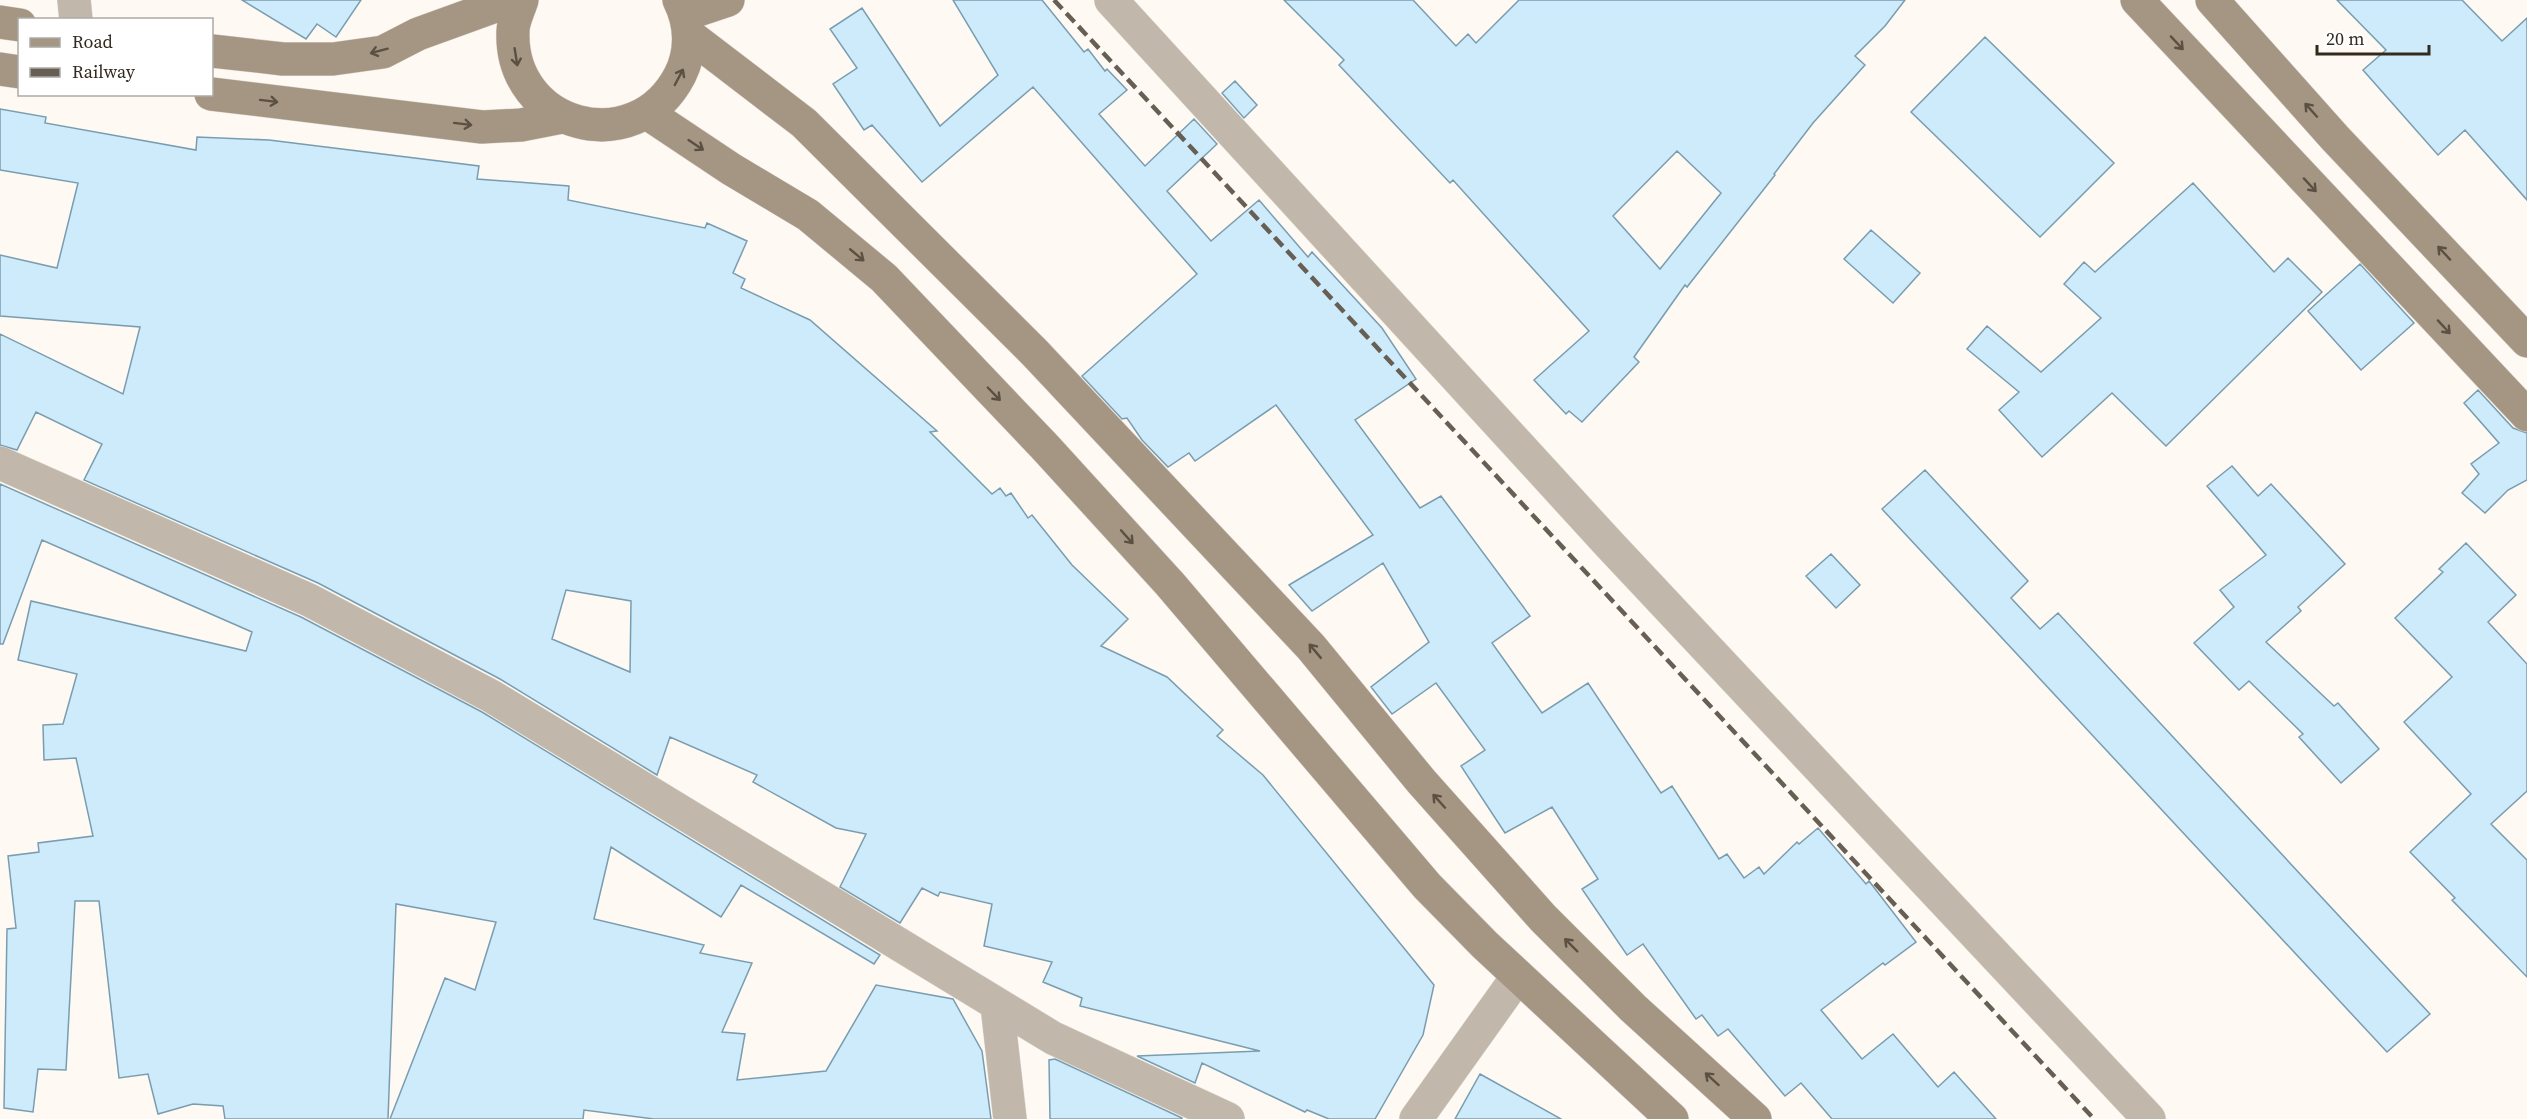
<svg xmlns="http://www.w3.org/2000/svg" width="2527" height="1119" font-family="'Source Serif 4',serif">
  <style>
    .building { fill: #cdebfb; stroke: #799db0; stroke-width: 1.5; fill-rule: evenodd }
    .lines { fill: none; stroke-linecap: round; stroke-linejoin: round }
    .street-casing { stroke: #d9d4cd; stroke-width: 34 }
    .secondary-casing { stroke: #d9d4cd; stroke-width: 34 }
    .street { stroke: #c1b7aa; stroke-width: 33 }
    .secondary { stroke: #a59683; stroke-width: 33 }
    .rail { stroke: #675f54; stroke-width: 4.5; stroke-dasharray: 12 6; stroke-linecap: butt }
    .oneway { stroke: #5b5041 }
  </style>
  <rect width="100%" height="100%" fill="#fef9f3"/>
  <!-- building -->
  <path class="building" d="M242,0H361L336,37L317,24L306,39Z
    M953,0H1042L1084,52L1088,49L1105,71L1107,69L1127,90L1099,114L1145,166L1194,119L1217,144L1167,191L1211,241L1259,200L1308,257L1312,252L1382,328L1416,379L1355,420L1420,508L1441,496L1530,616L1492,643L1542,713L1588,683L1661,793L1672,786L1719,859L1727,854L1744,878L1759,867L1764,874L1797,842L1799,844L1818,828L1866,884L1869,881L1916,942L1885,965L1883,963L1821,1010L1862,1059L1893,1034L1938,1087L1954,1072L1996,1119H1832L1801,1083L1785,1096L1728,1029L1718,1036L1702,1015L1696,1019L1643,944L1627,955L1582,889L1598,879L1552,807L1505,833L1461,766L1485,750L1436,683L1392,714L1371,687L1429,642L1383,563L1312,611L1289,585L1373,535L1276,405L1195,461L1189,453L1168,467L1142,440L1127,418L1122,419L1082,376L1197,274L1033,87L922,182L872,125L864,130L833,84L857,68L830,29L862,8L940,126L998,75Z
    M1284,0H1413L1456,46L1468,34L1476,43L1519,0H1905L1885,26L1855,56L1865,65L1813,123L1774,174L1775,175L1687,287L1685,285L1634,357L1639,362L1582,422L1569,411L1566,414L1534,380L1589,331L1453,180L1450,183L1339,65L1344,60ZM1677,151L1721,193L1660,269L1613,216Z
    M2337,0H2462L2502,41L2527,18V200L2465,130L2438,155L2363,70L2386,50Z
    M1985,37L2114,163L2040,237L1911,112Z
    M1235,81L1257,105L1244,118L1222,93Z
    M0,109L46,117L45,123L196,150L197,137L269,140L479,166L477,179L569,186L568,200L705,228L707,223L747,241L733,273L745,279L741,288L810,320L937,431L930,432L992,494L1000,488L1006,496L1011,493L1028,518L1032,515L1072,565L1128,619L1101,646L1167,677L1223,730L1217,736L1263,775L1434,985L1423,1035L1375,1119H1329L1307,1110L1305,1112L1202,1063L1195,1083L1137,1056L1260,1051L1080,1006L1082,998L1043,982L1052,962L984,946L992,904L940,892L938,896L922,888L900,923L840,887L866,834L836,828L753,782L757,775L670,737L657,775L500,679L318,583L84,480L102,444L36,412L17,450L0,445V334L123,394L140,327L0,316V255L57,268L78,183L0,170ZM566,590L631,601L630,672L552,639Z
    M2193,183L2274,272L2288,258L2322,292L2166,446L2112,393L2042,457L1999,410L2019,392L1967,349L1987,326L2041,372L2101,318L2064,284L2084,262L2095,272Z
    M1871,230L1920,273L1893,303L1844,259Z
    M2360,264L2414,323L2361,370L2308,311Z
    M2478,390L2513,428L2527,433V480L2508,490L2485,513L2462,493L2479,474L2471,464L2499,443L2464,403Z
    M2232,466L2258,496L2271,484L2345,564L2298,607L2301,611L2266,642L2334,706L2338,703L2379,749L2341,783L2299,737L2303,734L2249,681L2239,690L2194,643L2234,607L2220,590L2266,555L2207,486Z
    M1925,470L2028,581L2011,598L2040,629L2058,613L2430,1014L2387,1052L1882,509Z
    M0,484L301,617L482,712L880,955L874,964L741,885L721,917L611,847L594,919L704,945L700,953L752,963L722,1032L745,1034L737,1080L826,1071L876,985L953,999L982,1051L991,1119H654L584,1110L583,1119H390L445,978L475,990L496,922L396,904L388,1119H225L223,1106L193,1104L158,1114L148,1074L119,1078L99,901H75L66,1070L38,1069L33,1112L4,1108L7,929L16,928L8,856L39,852L38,843L93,836L76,758L44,760L43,725L63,724L77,674L18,660L31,601L246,651L252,632L42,540L3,644H0Z
    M2466,543L2516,595L2488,622L2527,664V791L2491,824L2527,860V977L2452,900L2455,898L2410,852L2471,794L2404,722L2452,677L2395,618L2443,572L2439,569Z
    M1831,554L1860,585L1836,608L1806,576Z
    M1055,1059L1182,1118V1119H1050L1049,1060Z
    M1480,1074L1561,1119H1455Z"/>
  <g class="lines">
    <!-- street casing -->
    <g class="street-casing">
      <path id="street" d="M74,0L76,20
        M1111,0L1609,544L2149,1119
        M0,463L309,600L491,696L1053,1038L1228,1119
        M997,1005L1010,1119
        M1416,1119L1518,976"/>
    </g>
    <!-- secondary casing -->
    <g class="secondary-casing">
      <path id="secondary" d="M522,0C519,10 513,21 513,31C509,127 635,162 680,75C692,51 691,24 679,0
        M2137,0L2527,415
        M2212,0L2335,138L2527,341
        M686,14L728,0
        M0,22L20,25
        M689,35L804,123L1035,353L1311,647L1421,781L1543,918L1633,1008L1755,1119
        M212,51L283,59H333L383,52L418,34L512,0
        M0,69L20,72
        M211,94L482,127L521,125L562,117
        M647,113L731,169L808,215L884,278L1045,447L1170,584L1427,886L1485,945L1672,1119"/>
    </g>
    <!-- street -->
    <use href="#street" class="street"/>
    <!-- secondary -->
    <use href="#secondary" class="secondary"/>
    <!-- rail -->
    <path class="rail" d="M1054,0L2094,1119"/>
  </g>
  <!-- one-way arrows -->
  <defs><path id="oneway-shaft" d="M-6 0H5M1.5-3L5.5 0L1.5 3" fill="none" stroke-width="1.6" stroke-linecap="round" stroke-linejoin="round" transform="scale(1.5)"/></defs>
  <g class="oneway">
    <use href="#oneway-shaft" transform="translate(2177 43) rotate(47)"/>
    <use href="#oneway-shaft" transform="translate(379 51) rotate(165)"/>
    <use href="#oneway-shaft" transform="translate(516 57) rotate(81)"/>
    <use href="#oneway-shaft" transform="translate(679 77) rotate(-62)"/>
    <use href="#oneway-shaft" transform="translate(269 101) rotate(7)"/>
    <use href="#oneway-shaft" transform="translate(2311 110) rotate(-132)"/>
    <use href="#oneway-shaft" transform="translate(463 124) rotate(7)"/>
    <use href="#oneway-shaft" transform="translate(696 145) rotate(34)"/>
    <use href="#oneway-shaft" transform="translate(2310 185) rotate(47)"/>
    <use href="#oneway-shaft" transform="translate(2444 253) rotate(-133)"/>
    <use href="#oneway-shaft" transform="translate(857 255) rotate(40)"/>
    <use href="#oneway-shaft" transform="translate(2444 327) rotate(47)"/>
    <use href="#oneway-shaft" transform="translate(994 394) rotate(46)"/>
    <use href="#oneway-shaft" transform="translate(1127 537) rotate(48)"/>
    <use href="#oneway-shaft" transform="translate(1315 651) rotate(-130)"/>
    <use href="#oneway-shaft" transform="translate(1439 801) rotate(-132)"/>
    <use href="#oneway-shaft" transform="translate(1571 945) rotate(-135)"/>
    <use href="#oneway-shaft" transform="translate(1712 1079) rotate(-138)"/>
  </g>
  <!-- legend -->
  <rect x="18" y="18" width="195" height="78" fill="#ffffff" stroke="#adaaa5" stroke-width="1.5"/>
  <rect x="30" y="38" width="30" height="9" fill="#a59683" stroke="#adaaa5" stroke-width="1.5"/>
  <text x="72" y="48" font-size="18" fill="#332a1e">Road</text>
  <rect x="30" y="68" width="30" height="9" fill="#675f54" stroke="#adaaa5" stroke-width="1.5"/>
  <text x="72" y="78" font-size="18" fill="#332a1e">Railway</text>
  <!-- scale -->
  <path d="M2317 45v9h112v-9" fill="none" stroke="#332a1e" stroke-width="3"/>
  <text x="2326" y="45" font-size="18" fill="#332a1e" stroke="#ffffff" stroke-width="4.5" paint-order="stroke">20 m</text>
</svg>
